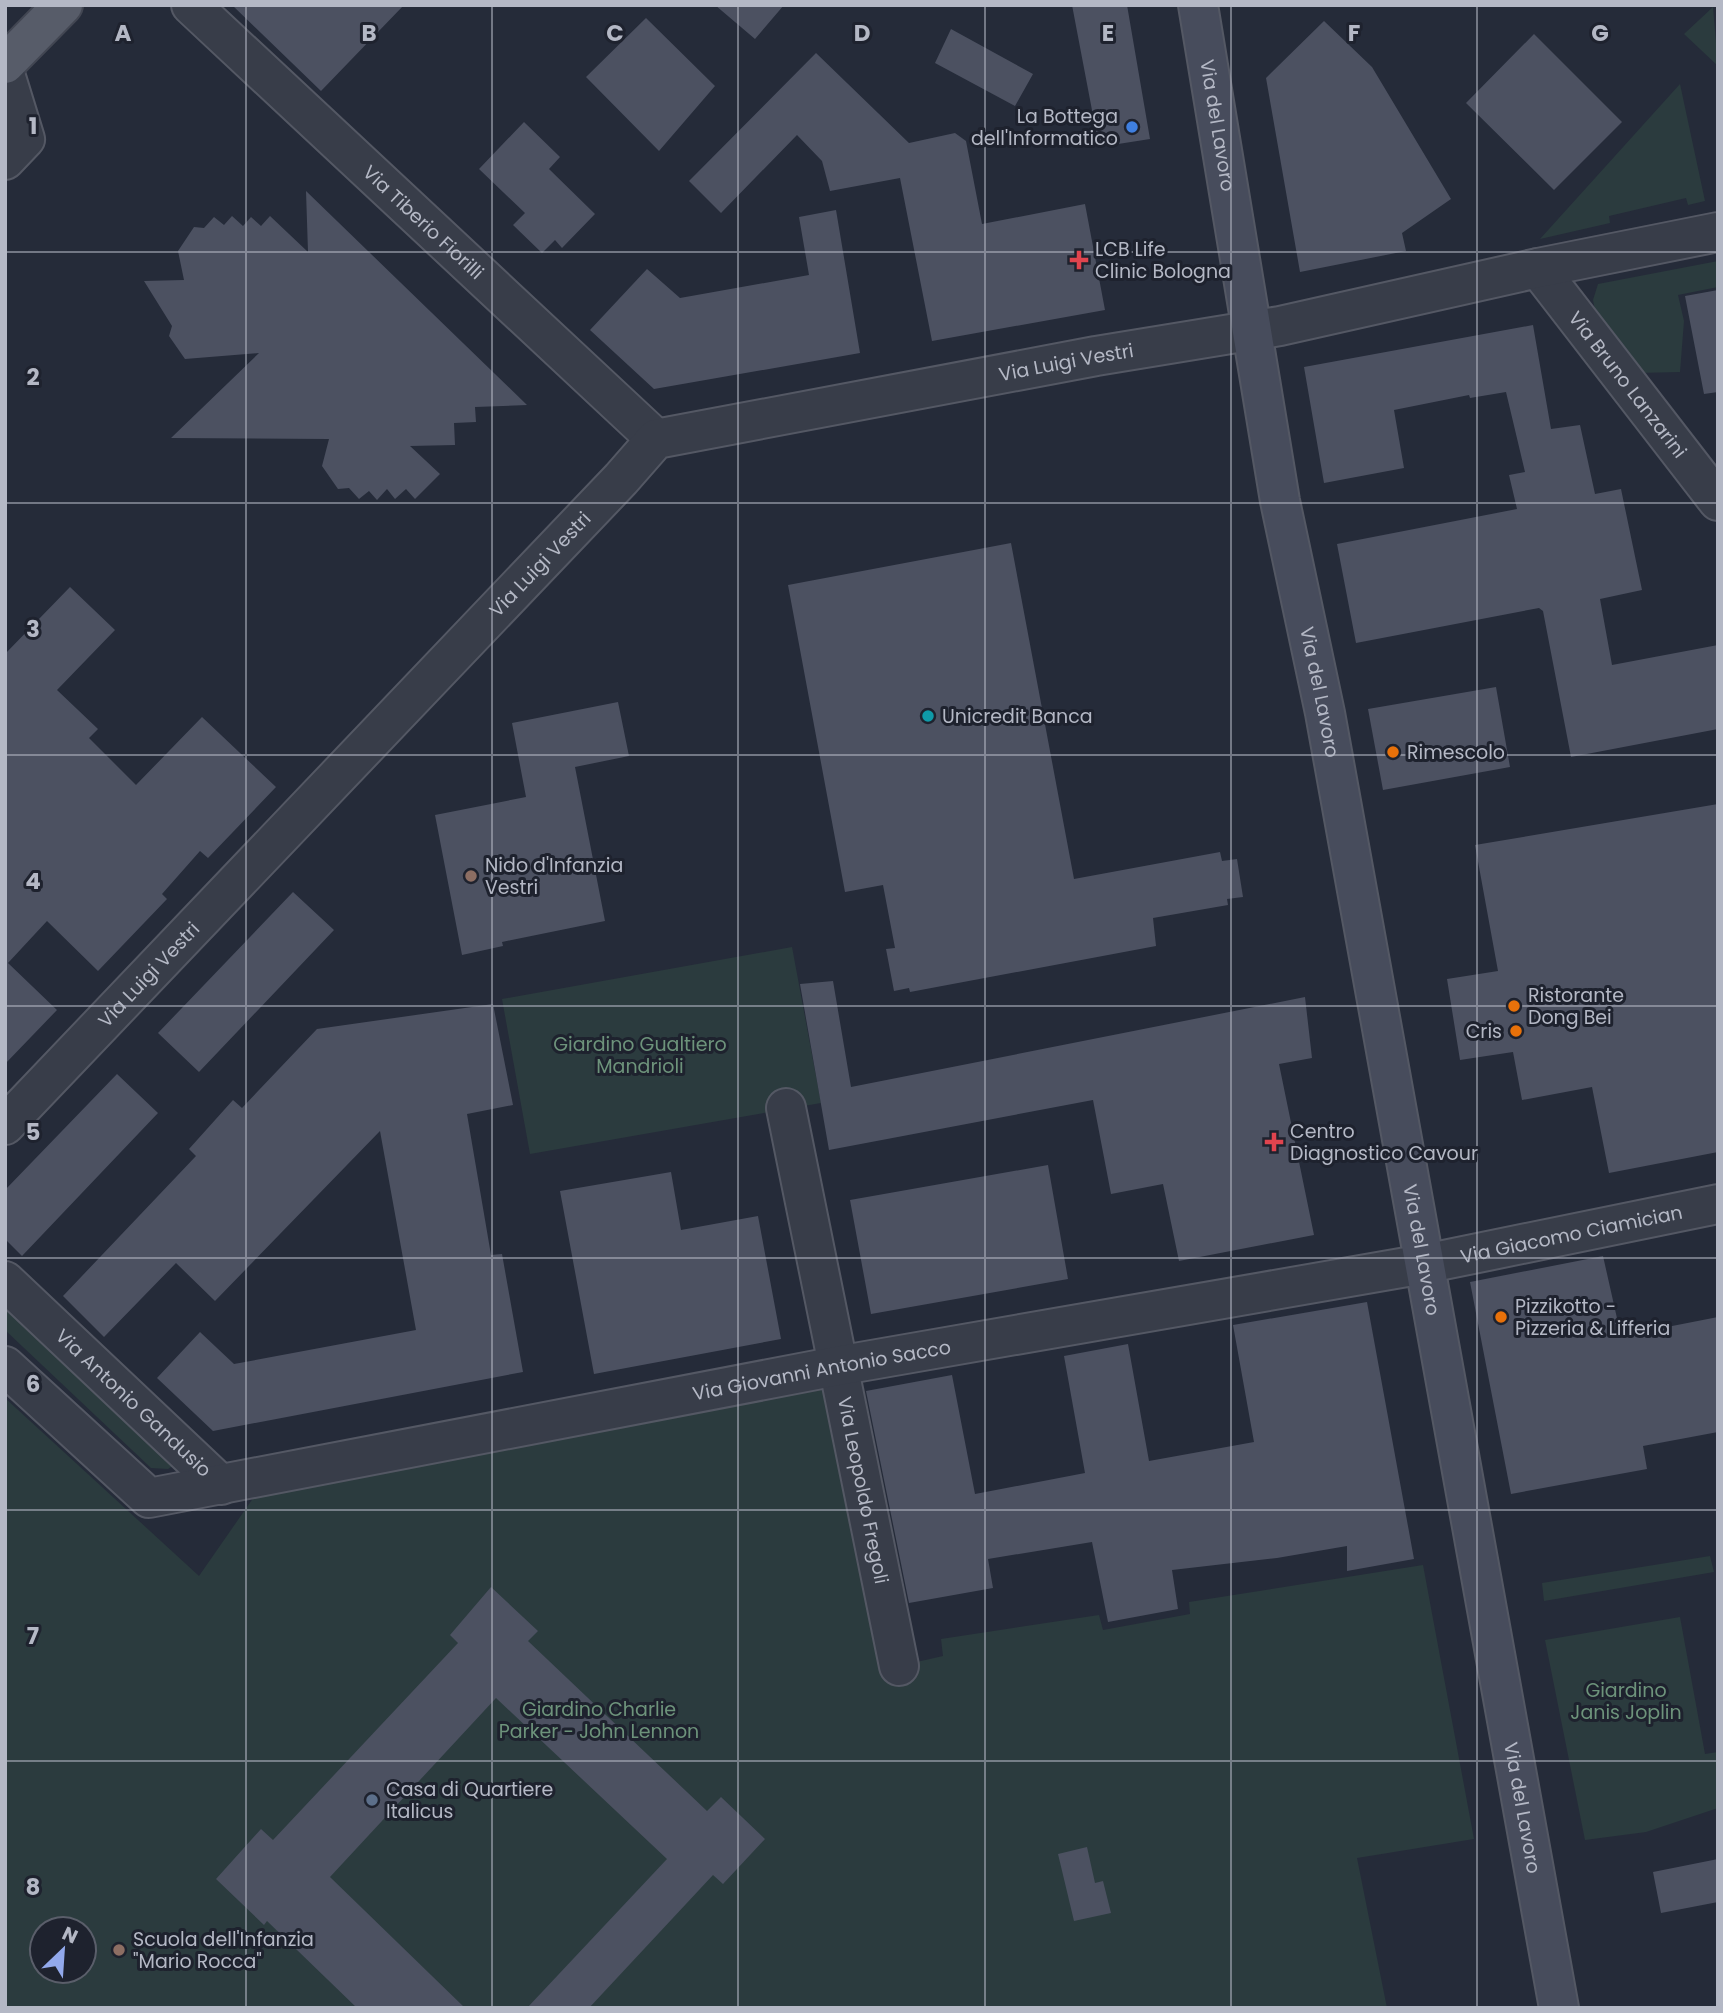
<svg xmlns="http://www.w3.org/2000/svg" width="1723" height="2013" font-family="Poppins,sans-serif">
  <style>
    .green { fill: #2b3b3e; fill-rule: evenodd }
    .building { fill: #4c5161 }
    .lines { fill: none; stroke-linecap: round; stroke-linejoin: round }
    .street-casing { stroke: #545864; stroke-width: 42 }
    .secondary-casing { stroke: #545864; stroke-width: 42 }
    .primary-casing { stroke: #424652; stroke-width: 42 }
    .street { stroke: #383d49; stroke-width: 38 }
    .secondary { stroke: #474c5c; stroke-width: 38 }
    .primary { stroke: #575c69; stroke-width: 38 }
    .grid { fill: none; stroke: #b4b8c5; stroke-width: 2; stroke-opacity: 0.55 }
    .shop-dot { fill: #3f7fe0; stroke: #1e222e; stroke-width: 2.5 }
    .health-dot { fill: #e0444e; stroke: #1e222e; stroke-width: 2.5 }
    .culture-dot { fill: #0f9aa8; stroke: #1e222e; stroke-width: 2.5 }
    .food-dot { fill: #e8710a; stroke: #1e222e; stroke-width: 2.5 }
    .education-dot { fill: #8d6e63; stroke: #1e222e; stroke-width: 2.5 }
    .service-dot { fill: #5c6f8a; stroke: #1e222e; stroke-width: 2.5 }
    .labels { text-anchor: middle; stroke-width: 6; stroke-linejoin: round; paint-order: stroke }
    .poi-label { font-size: 19px; fill: #b4b8c5; stroke: #1e222e; text-anchor: start }
    .street-label { font-size: 19px; fill: #b4b8c5; stroke: #1e222e }
    .park-label { font-size: 19px; fill: #6d937b; stroke: #1e222e }
    .grid-label { font-size: 23px; text-anchor: middle; font-weight: bold; fill: #b4b8c5; stroke: #1e222e; stroke-width: 6; stroke-linejoin: round; paint-order: stroke }
  </style>
  <rect width="100%" height="100%" fill="#252b39"/>
  <!-- green -->
  <path class="green" d="M1713,7L1718,66L1684,34Z
    M1680,84L1705,201L1688,205L1686,198L1609,216L1610,223L1540,239Z
    M1718,261V287L1678,295L1684,321L1680,372L1638,373L1595,310L1593,300L1598,284Z
    M792,947L821,1103L530,1154L502,999Z
    M5,1300L177,1463L168,1469L151,1468L5,1330Z
    M827,1380L899,1666L943,1656L941,1639L1099,1615L1103,1630L1190,1614L1189,1602L1423,1565L1474,1839L1357,1858L1387,2008H5V1398L199,1576L256,1494ZM42,1929H84V1971H42Z
    M1710,1556L1714,1572L1544,1601L1542,1583Z
    M1680,1617L1705,1754L1718,1752V1808L1646,1832L1585,1840L1545,1640Z"/>
  <!-- building -->
  <path class="building" d="M232,5H404L321,91Z
    M715,5H784L755,39Z
    M1072,5H1127L1150,139L1099,147Z
    M646,18L715,86L659,151L586,77Z
    M1324,21L1372,67L1451,199L1402,233L1406,251L1300,272L1266,78Z
    M951,29L1033,74L1015,106L935,63Z
    M1534,34L1622,122L1554,190L1466,103Z
    M816,53L909,143L955,133L966,141L982,224L1085,204L1105,310L932,341L900,178L830,191L822,161L797,135L721,213L689,181Z
    M524,122L560,157L549,169L595,214L562,248L555,240L542,253L513,225L525,213L479,169Z
    M306,191L527,405L475,407L476,422L454,423L455,445L410,446L440,474L415,499L406,489L395,499L387,489L377,500L369,491L359,499L349,488L338,489L322,466L329,439L171,438L259,353L185,359L169,336L172,326L144,281L184,280L178,251L194,227L204,228L214,217L224,225L232,216L243,226L251,217L261,226L270,216L308,252Z
    M836,210L860,353L654,389L590,330L647,269L680,298L809,275L799,217Z
    M1718,290V392L1704,394L1685,296Z
    M1533,325L1551,429L1580,425L1595,494L1621,489L1642,590L1600,599L1612,665L1718,645V729L1571,757L1543,611L1539,608L1356,643L1337,544L1517,509L1509,475L1525,472L1506,392L1470,398L1469,395L1394,410L1404,468L1324,483L1304,367Z
    M1011,543L1074,879L1220,852L1222,861L1237,859L1243,897L1227,899L1228,905L1153,918L1156,946L910,992L909,988L894,991L886,949L895,948L883,885L845,892L788,585Z
    M70,587L115,630L57,690L98,729L89,738L136,785L202,717L276,787L208,858L200,851L162,894L167,899L98,971L47,921L8,963L57,1010L5,1064V654Z
    M1496,687L1510,767L1383,790L1368,709Z
    M618,702L629,756L575,767L605,921L502,942L503,946L462,955L435,815L526,797L512,723Z
    M1718,804V1152L1609,1173L1592,1087L1522,1100L1513,1052L1460,1060L1447,979L1498,971L1475,845Z
    M293,892L334,930L199,1072L158,1033Z
    M833,981L851,1087L1305,997L1312,1058L1279,1064L1314,1235L1179,1261L1163,1184L1111,1194L1093,1100L829,1150L800,984Z
    M493,1004L513,1105L467,1114L491,1255L502,1254L523,1372L213,1431L157,1378L200,1332L234,1364L416,1330L380,1131L215,1301L176,1263L104,1337L63,1296L196,1156L189,1149L233,1100L242,1108L317,1029Z
    M117,1074L158,1113L22,1256L5,1239V1190Z
    M1048,1165L1068,1279L871,1314L850,1200Z
    M671,1172L681,1230L758,1216L781,1339L594,1374L560,1191Z
    M1603,1256L1621,1336L1718,1317V1432L1643,1446L1647,1469L1511,1494L1470,1282Z
    M1367,1302L1414,1559L1347,1571V1546L1277,1558L1172,1570L1178,1609L1108,1622L1092,1542L988,1559L993,1588L909,1603L866,1391L952,1375L975,1494L1085,1473L1064,1356L1128,1344L1149,1461L1254,1442L1233,1325Z
    M491,1587L538,1631L528,1641L707,1811L721,1797L765,1839L723,1884L713,1875L589,2008H527L667,1859L496,1698L330,1877L465,2008H357L267,1921L264,1925L216,1879L261,1829L273,1840L458,1643L450,1635Z
    M1087,1847L1095,1883L1103,1881L1111,1913L1074,1921L1058,1854Z
    M1718,1859V1902L1661,1913L1653,1872Z"/>
  <g class="lines">
    <!-- street casing -->
    <g class="street-casing">
      <g id="street">
        <path id="s1" d="M191,5L656,439"/>
        <path d="M5,74L25,139L5,160"/>
        <path id="s2" d="M1538,268L1718,501"/>
        <path id="s3" d="M786,1108L899,1666"/>
        <path id="s4" d="M5,1125L621,479L656,439L1096,356L1280,326L1538,268L1718,232"/>
        <path id="s5" d="M5,1281L221,1485"/>
        <path id="s6" d="M5,1366L149,1498L837,1366L1424,1264L1718,1204"/>
      </g>
    </g>
    <!-- secondary casing -->
    <g class="secondary-casing">
      <g id="secondary">
        <path id="s7" d="M1198,5L1280,501L1325,713L1559,2008"/>
      </g>
    </g>
    <!-- primary casing -->
    <g class="primary-casing">
      <path id="primary" d="M5,64L63,5"/>
    </g>
    <!-- street -->
    <use href="#street" class="street"/>
    <!-- secondary -->
    <use href="#secondary" class="secondary"/>
    <!-- primary -->
    <use href="#primary" class="primary"/>
  </g>
  <!-- grid -->
  <path class="grid" d="M246,5V2008M492,5V2008M738,5V2008M985,5V2008M1231,5V2008M1477,5V2008M5,252H1718M5,503H1718M5,755H1718M5,1006H1718M5,1258H1718M5,1510H1718M5,1761H1718"/>
  <!-- markers -->
  <circle class="shop-dot" cx="1132" cy="127" r="7"/>
  <g class="health-dot">
    <path d="M1075.5 249.5h7v7h7v7h-7v7h-7v-7h-7v-7h7z"/>
    <path d="M1270.5 1131.5h7v7h7v7h-7v7h-7v-7h-7v-7h7z"/>
  </g>
  <circle class="culture-dot" cx="928" cy="716" r="7"/>
  <g class="food-dot">
    <circle cx="1393" cy="752" r="7"/>
    <circle cx="1514" cy="1006" r="7"/>
    <circle cx="1516" cy="1031" r="7"/>
    <circle cx="1501" cy="1317" r="7"/>
  </g>
  <g class="education-dot">
    <circle cx="471" cy="876" r="7"/>
    <circle cx="119" cy="1950" r="7"/>
  </g>
  <circle class="service-dot" cx="372" cy="1800" r="7"/>
  <g class="labels">
    <!-- poi labels -->
    <g class="poi-label">
      <text x="1118" y="123" text-anchor="end">La Bottega<tspan x="1118" dy="22">dell'Informatico</tspan></text>
      <text x="1095" y="256">LCB Life<tspan x="1095" dy="22">Clinic Bologna</tspan></text>
      <text x="942" y="723">Unicredit Banca</text>
      <text x="1407" y="759">Rimescolo</text>
      <text x="485" y="872">Nido d'Infanzia<tspan x="485" dy="22">Vestri</tspan></text>
      <text x="1528" y="1002">Ristorante<tspan x="1528" dy="22">Dong Bei</tspan></text>
      <text x="1502" y="1038" text-anchor="end">Cris</text>
      <text x="1290" y="1138">Centro<tspan x="1290" dy="22">Diagnostico Cavour</tspan></text>
      <text x="1515" y="1313">Pizzikotto -<tspan x="1515" dy="22">Pizzeria &amp; Lifferia</tspan></text>
      <text x="386" y="1796">Casa di Quartiere<tspan x="386" dy="22">Italicus</tspan></text>
      <text x="133" y="1946">Scuola dell'Infanzia<tspan x="133" dy="22">"Mario Rocca"</tspan></text>
    </g>
    <!-- street labels -->
    <g class="street-label">
      <text dy="7" stroke="none"><textPath href="#s7" startOffset="122">Via del Lavoro</textPath></text>
      <text dy="7" stroke="none"><textPath href="#s1" startOffset="318">Via Tiberio Fiorilli</textPath></text>
      <text dy="7" stroke="none"><textPath href="#s4" startOffset="1363">Via Luigi Vestri</textPath></text>
      <text dy="7" stroke="none"><textPath href="#s2" startOffset="147">Via Bruno Lanzarini</textPath></text>
      <text dy="7" stroke="none"><textPath href="#s4" startOffset="775">Via Luigi Vestri</textPath></text>
      <text dy="7" stroke="none"><textPath href="#s7" startOffset="698">Via del Lavoro</textPath></text>
      <text dy="7" stroke="none"><textPath href="#s4" startOffset="208">Via Luigi Vestri</textPath></text>
      <text dy="7" stroke="none"><textPath href="#s6" startOffset="1642">Via Giacomo Ciamician</textPath></text>
      <text dy="7" stroke="none"><textPath href="#s7" startOffset="1265">Via del Lavoro</textPath></text>
      <text dy="7" stroke="none"><textPath href="#s6" startOffset="880">Via Giovanni Antonio Sacco</textPath></text>
      <text dy="7" stroke="none"><textPath href="#s5" startOffset="177">Via Antonio Gandusio</textPath></text>
      <text dy="7" stroke="none"><textPath href="#s3" startOffset="390">Via Leopoldo Fregoli</textPath></text>
      <text dy="7" stroke="none"><textPath href="#s7" startOffset="1832">Via del Lavoro</textPath></text>
    </g>
    <!-- park labels -->
    <g class="park-label">
      <text x="640" y="1051">Giardino Gualtiero<tspan x="640" dy="22">Mandrioli</tspan></text>
      <text x="1626" y="1697">Giardino<tspan x="1626" dy="22">Janis Joplin</tspan></text>
      <text x="599" y="1716">Giardino Charlie<tspan x="599" dy="22">Parker - John Lennon</tspan></text>
    </g>
  </g>
  <g class="grid-label">
    <text x="123" y="41">A</text>
    <text x="369" y="41">B</text>
    <text x="615" y="41">C</text>
    <text x="862" y="41">D</text>
    <text x="1108" y="41">E</text>
    <text x="1354" y="41">F</text>
    <text x="1600" y="41">G</text>
    <text x="33" y="134">1</text>
    <text x="33" y="385">2</text>
    <text x="33" y="637">3</text>
    <text x="33" y="889">4</text>
    <text x="33" y="1140">5</text>
    <text x="33" y="1392">6</text>
    <text x="33" y="1644">7</text>
    <text x="33" y="1895">8</text>
  </g>
  <!-- border -->
  <rect width="1723" height="2013" fill="none" stroke="#b4b8c5" stroke-width="14"/>
  <!-- north arrow -->
  <g transform="translate(63 1950) rotate(25)"><circle r="33" fill="#1e222e" stroke="#5a5e6a" stroke-width="2"/>
  <path d="M0-5L12 26L0 18L-12 26Z" fill="#92a9ec"/>
  <text y="-10" font-size="19" font-weight="bold" text-anchor="middle" fill="#b4b8c5">N</text>
  </g>
</svg>
